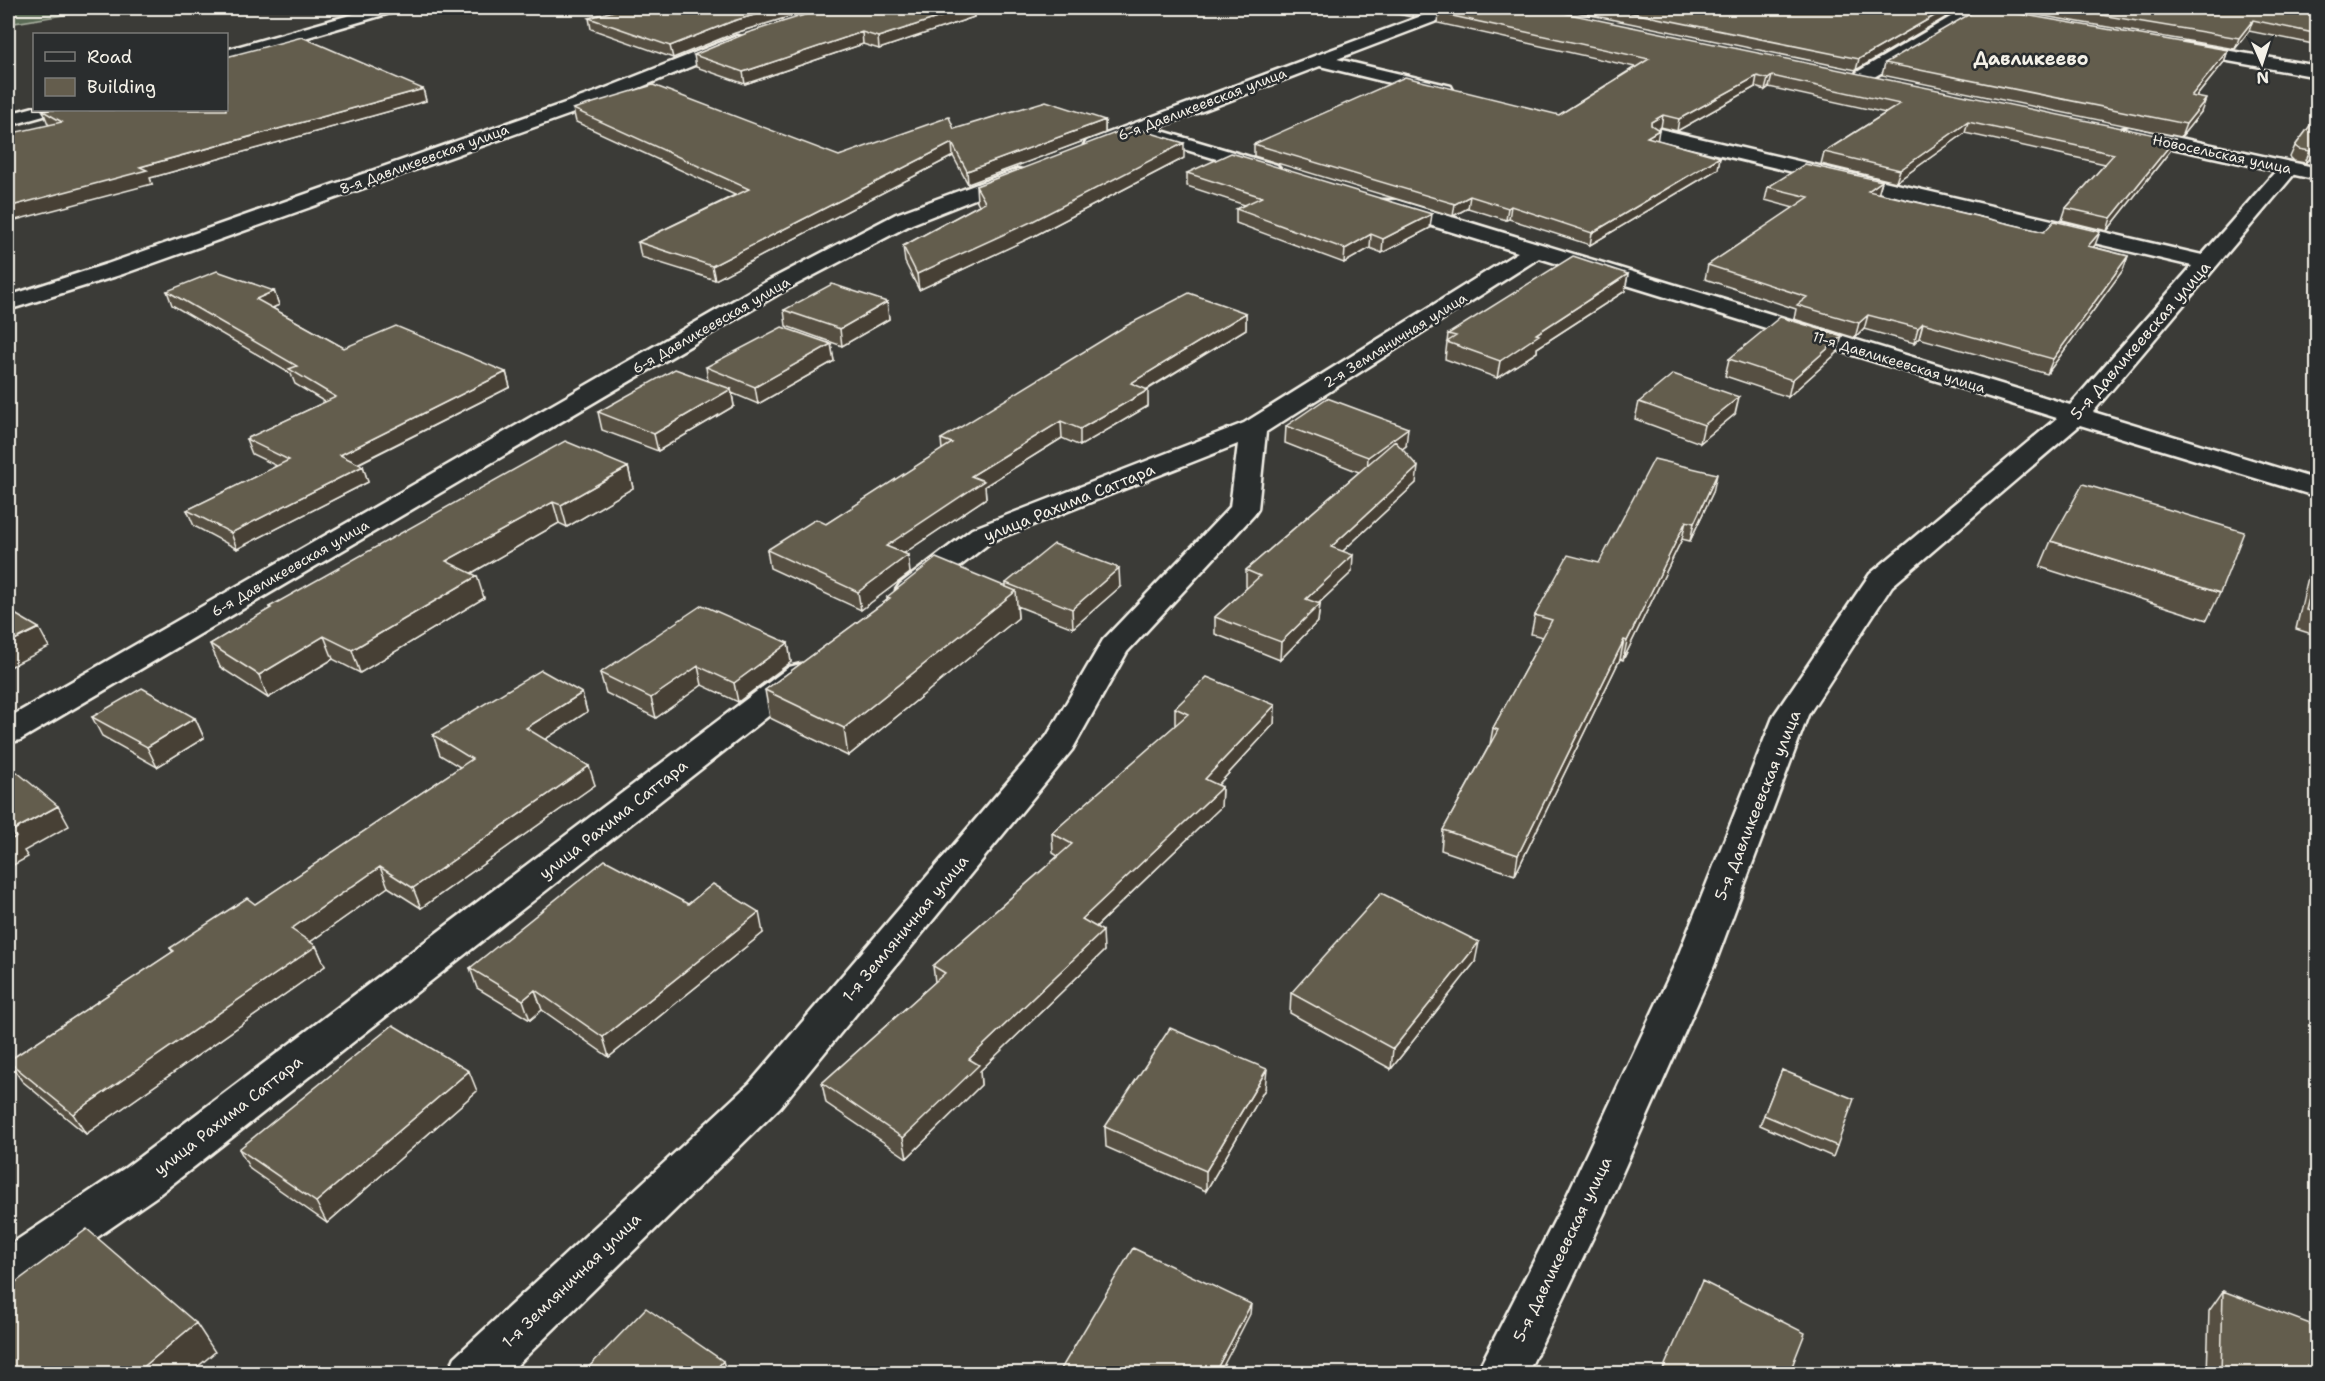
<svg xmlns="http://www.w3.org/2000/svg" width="2325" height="1381" font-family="'Shantell Sans',sans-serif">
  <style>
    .green { fill: #5a6b54; stroke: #a7ae9e; stroke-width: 1.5 }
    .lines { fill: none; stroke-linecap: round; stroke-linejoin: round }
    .minor-casing { stroke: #f4f1e8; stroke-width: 5 }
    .tertiary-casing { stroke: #f4f1e8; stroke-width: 5 }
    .minor { fill: #2a2d2e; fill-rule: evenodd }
    .tertiary { fill: #2a2d2e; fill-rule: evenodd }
    .wall { fill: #565042; stroke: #f4f1e8; stroke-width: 1.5 }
    .shaded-wall { fill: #464136; stroke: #f4f1e8; stroke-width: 1.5 }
    .building { fill: #645d4d; stroke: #f4f1e8; stroke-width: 1.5 }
    .labels { text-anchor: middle; stroke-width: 5; stroke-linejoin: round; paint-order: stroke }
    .far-street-label { font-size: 14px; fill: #f4f1e8; stroke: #2a2d2e }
    .street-label { font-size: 16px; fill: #f4f1e8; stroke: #2a2d2e }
    .far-district-label { font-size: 18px; font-weight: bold; fill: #f4f1e8; stroke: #2a2d2e }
  </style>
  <rect width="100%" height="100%" fill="#3b3b37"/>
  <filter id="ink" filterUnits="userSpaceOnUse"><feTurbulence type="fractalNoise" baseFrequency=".0167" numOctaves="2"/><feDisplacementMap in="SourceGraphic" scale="12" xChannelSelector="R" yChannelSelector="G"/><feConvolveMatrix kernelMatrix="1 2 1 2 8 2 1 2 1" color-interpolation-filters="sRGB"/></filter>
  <g filter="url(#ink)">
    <!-- green -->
    <path class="green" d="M8,8H106L8,24Z"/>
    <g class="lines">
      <!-- minor casing -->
      <g class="minor-casing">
        <path id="minor" d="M375,8H399L397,11L226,61V50Z
          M1443,8H1465L1463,11L1337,59L1451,86L1453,90L1451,94L1444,96L1320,66L1155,129L1277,165L1280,169L1277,173H1263L1137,135L1094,151L1087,149L1084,145L1087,141Z
          M1954,8H1987L2024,14L2026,18L2018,23L1977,16L1869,80H1857L1854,76L1857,72L1959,12Z
          M737,36L743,37L746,41L743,45L610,100L123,274L8,310V296L107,264L596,92Z
          M2184,43L2318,66V77L2178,52L2175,48Z
          M34,107V110H53L51,114L8,126V114Z
          M1660,129L2202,255L2282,164H2296L2299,168L2296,172L2093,412L2318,480V497L2080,425L1892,586L1808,715L1714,966L1604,1214L1527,1374H1476L1564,1202L1674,966L1774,715L1870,574L2057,418L1539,258L1266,432L1258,509L1254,515L1127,652L1072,750L780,1107L508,1374H448L455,1357L750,1083L1047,736L1103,640L1230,507L1238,444L992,541L922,596L911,599L900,596L896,590L900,584L972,529L1244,423L1518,252L1380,210L1377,205L1380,200H1396L2070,405L2192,266L1653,139L1650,135Z
          M1018,169L1025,171L1028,175L1025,179L912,224L780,293L20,740L8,743V718L764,283L896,214Z
          M801,664L813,667L817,674L813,681L157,1196L25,1287L8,1293V1246L125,1168L789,667Z"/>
      </g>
      <!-- tertiary casing -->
      <g class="tertiary-casing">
        <path id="tertiary" d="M2129,127L2318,168V180L2122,137L2119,133L2122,129Z"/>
      </g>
      <!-- minor -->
      <use href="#minor" class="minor"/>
      <!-- tertiary -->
      <use href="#tertiary" class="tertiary"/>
    </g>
    <!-- wall -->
    <path class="wall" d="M624,8H818L735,33L673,58L591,29L589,18Z
      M827,8H973L974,17L879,49L863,44L745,84L696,67L694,55Z
      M1368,8H1438L1412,17Z
      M1557,8H1956L1955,12L1856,70Z
      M1997,8H2204L2224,11L2318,8V45L2249,31L2235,49Z
      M1439,13L2175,139L2170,151L2107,231L2062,220L2066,208L2105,164L1965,133L1896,182L1821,164L1824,152L1886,113L1769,87L1765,90L1755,87L1677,131L1661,127L1657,129V140L1720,157L1718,169L1590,245L1509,219L1506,220L1468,208L1453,216L1254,156V144L1559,115L1635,67L1438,23Z
      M2228,50L2224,62L2196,97L2201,112L2181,137L1882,75L1885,63Z
      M423,89L426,101L150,178L152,184L48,124L43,111Z
      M573,109L839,156L954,129L1105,120V133L968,184L953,156L715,280L641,257L638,242L735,195L576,122Z
      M2318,115V157L2313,156L2305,163L2294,161L2290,157L2295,146Z
      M1184,158L1034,236L919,290L905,262L903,246L979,205L977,201L976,186Z
      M1187,173L1430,228L1382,253L1370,248L1344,263L1236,223V209L1245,205L1187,186Z
      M1882,181L1878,193L2095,245L2093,247L2128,256L2123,270L2047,374L1919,338L1914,343L1864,329L1855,338L1794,319L1796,309L1705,279L1708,265L1794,208L1765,200L1768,187Z
      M1628,274L1625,291L1537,348V352L1497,378L1445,359L1448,334Z
      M167,291H274L279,305L272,308L344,348L506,372L510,387L358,464L363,466L368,482L237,549L194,526L187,510L277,466L252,454L246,439L325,402L295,384L291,374L172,305Z
      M887,302L889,319L842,346L786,326L784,310Z
      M1246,313V329L1147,390L1148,406L1080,446L1062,438L985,486L986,498L903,554L910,573L861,610L770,568L767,550L826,524L942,450L941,439Z
      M831,344L834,361L758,404L732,393L734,406L658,451L602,430L598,412L708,381L706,367Z
      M1837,353L1788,397L1725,376L1729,359Z
      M1639,402L1735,414L1700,443L1635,419Z
      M1286,426L1406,446L1402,449L1416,483L1343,551L1352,572L1318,604H1320L1318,621L1280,660L1215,634V617L1247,588L1246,587V570L1359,472L1285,443Z
      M628,467L633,488L567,527L559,523L472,573L484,598L360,673L333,659L268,698L220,667L210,644L270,609L269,607Z
      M1713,492L1690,541L1682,539L1623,660L1620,659L1515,875L1441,850L1443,830L1490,744L1493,728L1543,637L1531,634L1535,615L1599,563Z
      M2051,541L2220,593L2207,620L2040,567Z
      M2318,557V636L2296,629L2309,573Z
      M1006,583L1120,587L1073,628L1017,606L1018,618L848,756L770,718L765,690L887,600V597L1006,586Z
      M788,643L791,662L738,702L702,685L656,718L606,693L600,673Z
      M582,693L587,712L545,739L595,785L421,908L388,887L310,942L316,946L325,966L86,1134L22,1081L8,1061L173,952L170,948L255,904L460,767L440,755L433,735Z
      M1275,705L1274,724L1218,785L1222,787L1221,807L1096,927L1104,951L980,1071L981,1085L907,1158L826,1103L822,1083L935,982L933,966L1058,856L1053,853L1052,833L1175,726V708Z
      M92,717L195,718L204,738L157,767L102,736Z
      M688,904L763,933L609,1057L542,1010L530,1020L477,988L470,968Z
      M1475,962L1391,1069L1290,1013L1291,993Z
      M1782,1070L1837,1146L1833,1157L1760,1125Z
      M1265,1089L1206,1191L1106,1147L1105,1127Z
      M477,1091L327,1223L250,1169L239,1149Z
      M2223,1291L2318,1374H2207L2209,1311Z"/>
    <!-- shaded-wall -->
    <path class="shaded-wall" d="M779,8H818L735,33L673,58L670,46L733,21Z
      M968,8H973L974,17L879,49L878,37Z
      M1413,8H1438L1412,17Z
      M1948,8H1956L1955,12L1856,70L1859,59Z
      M2253,20L2249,31L2235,49L2239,38Z
      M862,32L863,44L745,84L743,72Z
      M2228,50L2224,62L2186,109L2191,96Z
      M1757,76L1755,87L1677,131L1679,119Z
      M1772,76L1769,87L1765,90L1768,79Z
      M423,89L426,101L150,178L152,184L8,222V207L140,167Z
      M2206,99L2201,112L2181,137L2186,124Z
      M1663,115L1661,127L1649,133L1651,122Z
      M1105,120V133L968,184L967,171Z
      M1968,122L1965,133L1896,182L1900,170Z
      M1659,130L1657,142L1647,137Z
      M2175,139L2170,151L2107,231L2111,218Z
      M952,143L953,156L715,280L712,266Z
      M1184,143V158L1034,236L919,290L917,274Z
      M2318,145L2313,156L2305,163L2310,151Z
      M1720,157L1718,169L1590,245L1592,233Z
      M1882,181L1878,195L1868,191Z
      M1470,196L1468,208L1453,216L1455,204Z
      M1511,206L1509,219L1506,220L1508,208Z
      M1432,214L1430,228L1382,253L1383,239Z
      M2100,232L2095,245L2083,260L2088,246Z
      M1371,234L1370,248L1344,263L1345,249Z
      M2128,256L2123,270L2047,374L2053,359Z
      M1628,274L1625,291L1537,348V352L1497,378L1500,361L1536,334Z
      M274,291L279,305L261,313L256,299Z
      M887,302L889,319L842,346L840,329Z
      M1246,313V329L1131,399V383Z
      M1868,315L1864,329L1855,338L1859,323Z
      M1923,323L1919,338L1914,343L1918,328Z
      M1842,336L1837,353L1788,397L1792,380Z
      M831,344L834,361L758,404L755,387Z
      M506,372L510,387L345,470L340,455Z
      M731,389L734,406L658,451L654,434Z
      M1148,390V406L1080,446V429Z
      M1739,397L1735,414L1700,443L1704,425Z
      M1061,421L1062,438L985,486L986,498L888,564L886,546L971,476Z
      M1408,428L1406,446L1367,475L1368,457Z
      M363,466L368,482L237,549L231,533Z
      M628,467L633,488L567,527L561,505Z
      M1418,467L1416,483L1330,563L1331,547Z
      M1717,474L1713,492L1690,541L1694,523Z
      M553,502L559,523L454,583L446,561Z
      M1686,521L1682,539L1623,660L1627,641Z
      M908,555L910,573L861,610L858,592Z
      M1353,555L1352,572L1305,616L1306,599Z
      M1119,568L1120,587L1073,628L1072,609Z
      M477,576L484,598L360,673L352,650Z
      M1016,591L1018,618L848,756L844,728Z
      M1320,604L1318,621L1280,660L1281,642Z
      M39,628L49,647L8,668V643Z
      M324,636L333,659L268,698L259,675Z
      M1624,640L1620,659L1515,875L1518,855Z
      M788,643L791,662L738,702L734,683Z
      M698,666L702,685L656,718L651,698Z
      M582,693L587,712L532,748L526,728Z
      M1275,705L1274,724L1205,799V779Z
      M195,718L204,738L157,767L147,747Z
      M589,766L595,785L421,908L413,888Z
      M1222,787L1221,807L1083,939L1082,919Z
      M58,806L69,826L24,851L28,857L8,868V841L10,832Z
      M380,867L388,887L300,949L291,929Z
      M759,912L763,933L609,1057L603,1037Z
      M1103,931L1104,951L980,1071L981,1085L907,1158L903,1138L969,1059Z
      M1479,942L1475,962L1391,1069L1393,1049Z
      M316,946L325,966L86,1134L73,1114Z
      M535,990L542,1010L530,1020L523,1000Z
      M1267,1069L1265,1089L1206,1191V1171Z
      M469,1071L477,1091L327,1223L316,1202Z
      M1251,1304L1250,1314L1219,1374H1214Z
      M196,1323L215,1352L189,1374H135Z
      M723,1361L727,1374H712Z"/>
    <!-- building -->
    <path class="building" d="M624,8H779L733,21L670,46L589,18Z
      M827,8H968L878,37L862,32L743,72L694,55L747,33Z
      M1453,8H1540L2175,139L2111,218L2066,208L2114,154L1968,122L1900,170L1824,152L1900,104L1772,76L1768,79L1757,76L1679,119L1663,115L1651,122V125L1659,130L1647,137L1720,157L1592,233L1511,206L1508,208L1470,196L1455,204L1254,144L1405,77L1559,115L1649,59L1439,13Z
      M1608,8H1948L1859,59Z
      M1980,8H1985L2228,50L2191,96L2206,99L2186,124L1885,63Z
      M2059,8H2204L2224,11L2230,8H2318V34L2253,20L2239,38Z
      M302,37L423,89L140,167L147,170L8,207V134L62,122L43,111L50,110H226V57Z
      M653,85L839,156L949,117L954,129L1046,101L1105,120L967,171L952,143L712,266L638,242L749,189L573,109Z
      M2318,115V145L2310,151L2299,149L2295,146Z
      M1131,127L1184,143L1033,221L917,274L903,246L985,202L976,186Z
      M1231,153L1432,214L1383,239L1371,234L1345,249L1236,209L1262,197L1187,173Z
      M1805,164L1882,181L1868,191L2044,232L2054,221L2100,232L2088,246L2128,256L2053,359L1923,323L1918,328L1868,315L1859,323L1797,305L1807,297L1708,265L1809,197L1768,187Z
      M1573,256L1628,274L1536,334L1539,335L1500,361L1447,342L1456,336L1448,334Z
      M217,271L274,291L256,299L344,348L396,326L506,372L340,455L363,466L231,533L187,510L289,460L246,439L336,397L289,369L297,366L167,291Z
      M832,284L887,302L840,329L784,310Z
      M1189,293L1246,313L1131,383L1148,390L1080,429L1061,421L971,476L984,481L886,546L908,555L858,592L767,550L816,519L826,524L952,443L941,439L1124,327Z
      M1780,317L1842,336L1792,380L1729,359Z
      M782,327L831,344L755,387L706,367Z
      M675,369L731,389L654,434L598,412Z
      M1673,374L1739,397L1704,425L1639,402Z
      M1327,398L1408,428L1368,457L1286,426Z
      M565,441L628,467L561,505L553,502L446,561L477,576L352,650L324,636L259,675L210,644L271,608L269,607Z
      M1395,441L1418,467L1331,547L1353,555L1306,599L1320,604L1281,642L1215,617L1260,576L1246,570Z
      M1654,459L1717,474L1694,523L1686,521L1627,641L1624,640L1518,855L1443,830L1498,730L1493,728L1552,620L1535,615L1568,555L1599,563Z
      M2083,484L2244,532L2220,593L2051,541Z
      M1054,544L1119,568L1072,609L1006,583Z
      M936,558L1016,591L844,728L765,690L890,598L887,597Z
      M2318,561V614L2306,610Z
      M702,605L788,643L734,683L698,666L651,698L600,673Z
      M8,610L39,628L8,643Z
      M541,670L582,693L526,728L589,766L413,888L380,867L291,929L316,946L73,1114L8,1061L174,951L170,948L247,898L255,904L472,759L433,735Z
      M1207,677L1275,705L1205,779L1222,787L1082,919L1103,931L969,1059L979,1065L903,1138L822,1083L945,973L933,966L1072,844L1052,833L1188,714L1175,708Z
      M142,688L195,718L147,747L92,717Z
      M17,772L58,806L10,832L16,837L8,841V777Z
      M605,860L688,904L713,884L759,912L603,1037L535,990L523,1000L470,968Z
      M1381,893L1479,942L1393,1049L1291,993Z
      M393,1025L469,1071L316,1202L239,1149Z
      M1170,1028L1267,1069L1206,1171L1105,1127Z
      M1782,1070L1854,1099L1837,1146L1764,1115Z
      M87,1229L196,1323L135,1374H8V1288Z
      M1133,1248L1251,1304L1214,1374H1058Z
      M1702,1281L1805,1333L1789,1374H1661Z
      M2223,1291L2318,1327V1374H2221Z
      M646,1308L723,1361L712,1374H582Z"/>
  </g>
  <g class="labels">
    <!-- far-street labels -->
    <g class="far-street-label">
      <text transform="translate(1202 104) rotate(-21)" y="5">6-я Давликеевская улица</text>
      <text transform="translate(2222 154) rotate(12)" y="5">Новосельская улица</text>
      <text transform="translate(424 159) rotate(-20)" y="5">8-я Давликеевская улица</text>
      <text transform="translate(711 325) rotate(-30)" y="5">6-я Давликеевская улица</text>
      <text transform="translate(1395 340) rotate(-32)" y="5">2-я Земляничная улица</text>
      <text transform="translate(1899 362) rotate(17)" y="5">11-я Давликеевская улица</text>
      <text transform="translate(290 568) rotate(-30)" y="5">6-я Давликеевская улица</text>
    </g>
    <!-- street labels -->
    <g class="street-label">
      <text transform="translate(2140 340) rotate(-49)" y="6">5-я Давликеевская улица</text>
      <text transform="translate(1069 502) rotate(-22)" y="6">улица Рахима Саттара</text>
      <text transform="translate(1757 805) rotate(-68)" y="6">5-я Давликеевская улица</text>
      <text transform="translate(613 819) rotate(-38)" y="6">улица Рахима Саттара</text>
      <text transform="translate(905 928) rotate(-50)" y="6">1-я Земляничная улица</text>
      <text transform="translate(228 1115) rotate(-38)" y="6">улица Рахима Саттара</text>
      <text transform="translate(1562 1249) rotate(-64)" y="6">5-я Давликеевская улица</text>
      <text transform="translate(571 1280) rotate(-44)" y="6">1-я Земляничная улица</text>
    </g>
    <!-- far-district labels -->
    <g class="far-district-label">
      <text x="2031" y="65">Давликеево</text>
    </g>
  </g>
  <!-- margin -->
  <rect width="2325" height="1381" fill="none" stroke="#2a2d2e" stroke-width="30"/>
  <rect x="15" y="15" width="2295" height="1351" fill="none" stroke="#f4f1e8" stroke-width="2" filter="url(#ink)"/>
  <!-- legend -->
  <rect x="33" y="33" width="195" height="78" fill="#2a2d2e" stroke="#7b7b78" stroke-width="1.5"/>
  <rect x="45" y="52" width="30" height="9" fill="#2a2d2e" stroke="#7b7b78" stroke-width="1.5"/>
  <text x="87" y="63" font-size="18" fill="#f4f1e8">Road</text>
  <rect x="45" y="78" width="30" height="18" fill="#645d4d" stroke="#7b7b78" stroke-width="1.5"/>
  <text x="87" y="93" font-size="18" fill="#f4f1e8">Building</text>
  <!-- north arrow -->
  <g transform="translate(2262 63) rotate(177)" stroke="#2a2d2e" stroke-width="4.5" paint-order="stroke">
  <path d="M0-4.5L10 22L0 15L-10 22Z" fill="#f4f1e8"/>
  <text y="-9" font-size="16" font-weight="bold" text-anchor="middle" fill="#f4f1e8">N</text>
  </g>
</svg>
